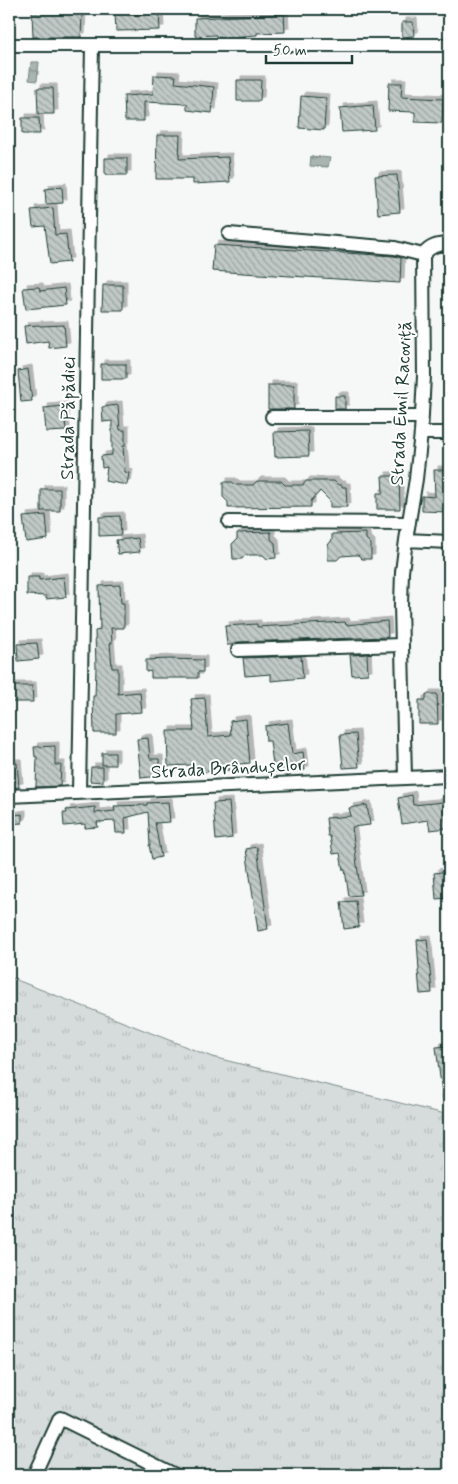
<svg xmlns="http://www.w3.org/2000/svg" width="458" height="1484" font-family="Mynerve,sans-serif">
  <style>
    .grass { fill: url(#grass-tufts); stroke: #7a8c88 }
    .water { fill: url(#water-waves); stroke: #72857f }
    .building { fill: url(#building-back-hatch); stroke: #1f3d34; filter: url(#shadow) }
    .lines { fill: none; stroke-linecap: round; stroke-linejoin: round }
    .minor-casing { stroke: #1f3d34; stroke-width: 16 }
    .minor { stroke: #fff; stroke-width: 12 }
    .labels { text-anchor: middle; stroke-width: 4; stroke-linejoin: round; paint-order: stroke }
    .street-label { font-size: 19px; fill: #1f3d34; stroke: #fff }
  </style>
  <defs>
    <pattern id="grass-tufts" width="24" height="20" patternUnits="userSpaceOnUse" patternTransform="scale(1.25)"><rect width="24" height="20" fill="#d6dcdb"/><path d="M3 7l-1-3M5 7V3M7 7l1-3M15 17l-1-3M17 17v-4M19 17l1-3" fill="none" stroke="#b7bebd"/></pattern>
    <pattern id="water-waves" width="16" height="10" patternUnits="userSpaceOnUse" patternTransform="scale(1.25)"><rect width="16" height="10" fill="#aab5b1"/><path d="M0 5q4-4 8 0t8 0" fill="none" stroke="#8a9491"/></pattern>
    <pattern id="building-back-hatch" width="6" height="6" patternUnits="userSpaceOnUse" patternTransform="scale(1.25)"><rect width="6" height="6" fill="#c0c9c6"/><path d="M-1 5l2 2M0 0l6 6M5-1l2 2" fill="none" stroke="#9ba4a2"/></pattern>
    <filter id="shadow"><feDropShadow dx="4" dy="-4" stdDeviation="0" flood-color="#0004"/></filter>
  </defs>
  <rect width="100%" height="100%" fill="#f6f7f7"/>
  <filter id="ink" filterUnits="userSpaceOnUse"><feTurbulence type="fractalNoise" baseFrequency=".02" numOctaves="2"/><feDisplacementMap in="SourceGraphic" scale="10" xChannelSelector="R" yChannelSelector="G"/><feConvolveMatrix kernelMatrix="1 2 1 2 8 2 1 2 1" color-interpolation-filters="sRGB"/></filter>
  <g filter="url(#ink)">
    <!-- grass -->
    <path class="grass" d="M9,977L212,1057L449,1115V1475H9Z"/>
    <!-- water -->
    <path class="water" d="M31,62H39L37,81L29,80Z
      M311,156L330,158L328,167L310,166Z"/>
    <!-- building -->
    <path class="building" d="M32,12H53V13L82,14L81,37H33Z
      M135,13L136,15L159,13L160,30L116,31L115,14Z
      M284,14L285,32L257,33V35L228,37H216V35L195,36V18Z
      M402,22H413L414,36L402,37Z
      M154,75L176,76L175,83L214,87L212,113L187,110V104L144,102V121H125L124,96L153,94Z
      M237,80H261L260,101H237Z
      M389,83H402L401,97L443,99L442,123L415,122V112L388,111Z
      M37,88H53L54,114H38Z
      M301,96L326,98L324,130L299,128Z
      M373,105L375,130L342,132L340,108Z
      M22,118H39L40,134H22Z
      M157,135H180L179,159L228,157L230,182L193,184V179H156Z
      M105,158H127V175H105Z
      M397,175L400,212L378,214L375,176Z
      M62,187L63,203L46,204L45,189Z
      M53,208L55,235L66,234L69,262L50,264L45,226L33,227L31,210Z
      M214,245L394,256L401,258L400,283L212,271Z
      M103,285H123V310H102Z
      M39,287L40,291L64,288L66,305L26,309L23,288Z
      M39,325L40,326L64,325L66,346L49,348L48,341L26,344L24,326Z
      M101,364H126V379H101Z
      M28,369L32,401L21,402L18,371Z
      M268,385H294V409H268Z
      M335,396H345V409H335Z
      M118,405L120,430H125V446H123L125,472L129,473L127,485L105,481L107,467L102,468L101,456L112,455V421L103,422L102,407Z
      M64,406L66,431L46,432L44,408Z
      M308,431L309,456L275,457L274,432Z
      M434,470H449L448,512L422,511V496L435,497Z
      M382,476H399L400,509H377V493H383Z
      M257,481H281L285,485H303L306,481H334L338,485H342V487H346L347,507H330V501L320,491L311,501V507L228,508V502L223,497V482H232L236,485H253Z
      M41,489H60V511H41Z
      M46,515L48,539L26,542L23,517Z
      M120,516L121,535L99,536V517Z
      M271,532V539L275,543L276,558L267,559L263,555H245L242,559H233L232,544L237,539V533Z
      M366,533V539L371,544V559H362L358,555H354L341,556L337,560H328V545L332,540V534Z
      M138,538L140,552L118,554L116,540Z
      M27,577H39V580L64,577L66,597L46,599V596L27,595Z
      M120,585L121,603H124V628H111L112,643H110L112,668H118V694L140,692L142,712L116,714V733H94L93,696H95L96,668L95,631L100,630L99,586Z
      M387,621L388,637L238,642L232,645H227L225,626L257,624V627L345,622L346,625Z
      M37,643L39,659L18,661L17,644Z
      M367,654L368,674L352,675L350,655Z
      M301,656L303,678L271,681V674L245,676L243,658Z
      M170,659L203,660V672H198V678H151V671L146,672V660Z
      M9,686H32L33,702H9Z
      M426,694H437L438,724H419V700H426Z
      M205,698L208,737L231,735L230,721L246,719L250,763L229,765V770L193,773L192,765L168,766L167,731H194L191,699Z
      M288,723L292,754L303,752L305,770L274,772L270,741H266L265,726Z
      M356,734L359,767L343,768L340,735Z
      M148,738L150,759H159L160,776L141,778L137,739Z
      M55,746V765H61L60,786L36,787L37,757H35L34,747Z
      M102,753H115V765H102Z
      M9,763H17L19,787L9,788Z
      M91,767H103V782L90,781Z
      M412,795L413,805L444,802L447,828L430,830L428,820L402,824L398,798Z
      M168,802L170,822L155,823L161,857L152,859L149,845H150L148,812L125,818L126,833H116L115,821L97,822L98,827L85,828V824L64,826L63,813H67L66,810L95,807V813L115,811L114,806L147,805V803Z
      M229,802L232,838L216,840L213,803Z
      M367,805L370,825L352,827L361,895L349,896L345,870H343L340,853L333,854L330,836H328L326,818L351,816L349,808Z
      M22,814V823L9,824V816Z
      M257,847L268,929L258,931L246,849Z
      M449,871V898L436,899L434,873Z
      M356,901L359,927L344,929L341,902Z
      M427,939L432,993L420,994L418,971L419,970L417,940Z
      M449,1046V1100H443L436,1047Z"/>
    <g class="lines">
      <!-- minor casing -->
      <g class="minor-casing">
        <path id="minor" d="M9,45H449
          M229,234L395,248L423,255L424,376L421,433L416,479L406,540L402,572L401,604L405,778
          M423,255C430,246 438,244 449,244
          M272,417H422
          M421,433H449
          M229,522L409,523
          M406,540L449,542
          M238,650L402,645
          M79,792L92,46
          M9,796L449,776
          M34,1475L60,1418L175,1475"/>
      </g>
      <!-- minor -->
      <use href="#minor" class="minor"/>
    </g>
  </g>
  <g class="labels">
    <!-- street labels -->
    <g class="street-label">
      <text transform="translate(400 403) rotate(-87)" y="7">Strada Emil Racoviță</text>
      <text transform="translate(67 418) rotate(-89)" y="7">Strada Păpădiei</text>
      <text transform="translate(228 767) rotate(-3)" y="7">Strada Brândușelor</text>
    </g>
  </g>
  <!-- margin -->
  <rect width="458" height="1484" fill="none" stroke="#fff" stroke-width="30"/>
  <rect x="15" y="15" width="428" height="1454" fill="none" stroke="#1f3d34" stroke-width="2" filter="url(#ink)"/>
  <!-- scale -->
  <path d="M266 55v8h86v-8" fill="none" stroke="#1f3d34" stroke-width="2.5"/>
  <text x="273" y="55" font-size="15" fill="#1f3d34" stroke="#ffffff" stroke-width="4" paint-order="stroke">50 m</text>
</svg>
